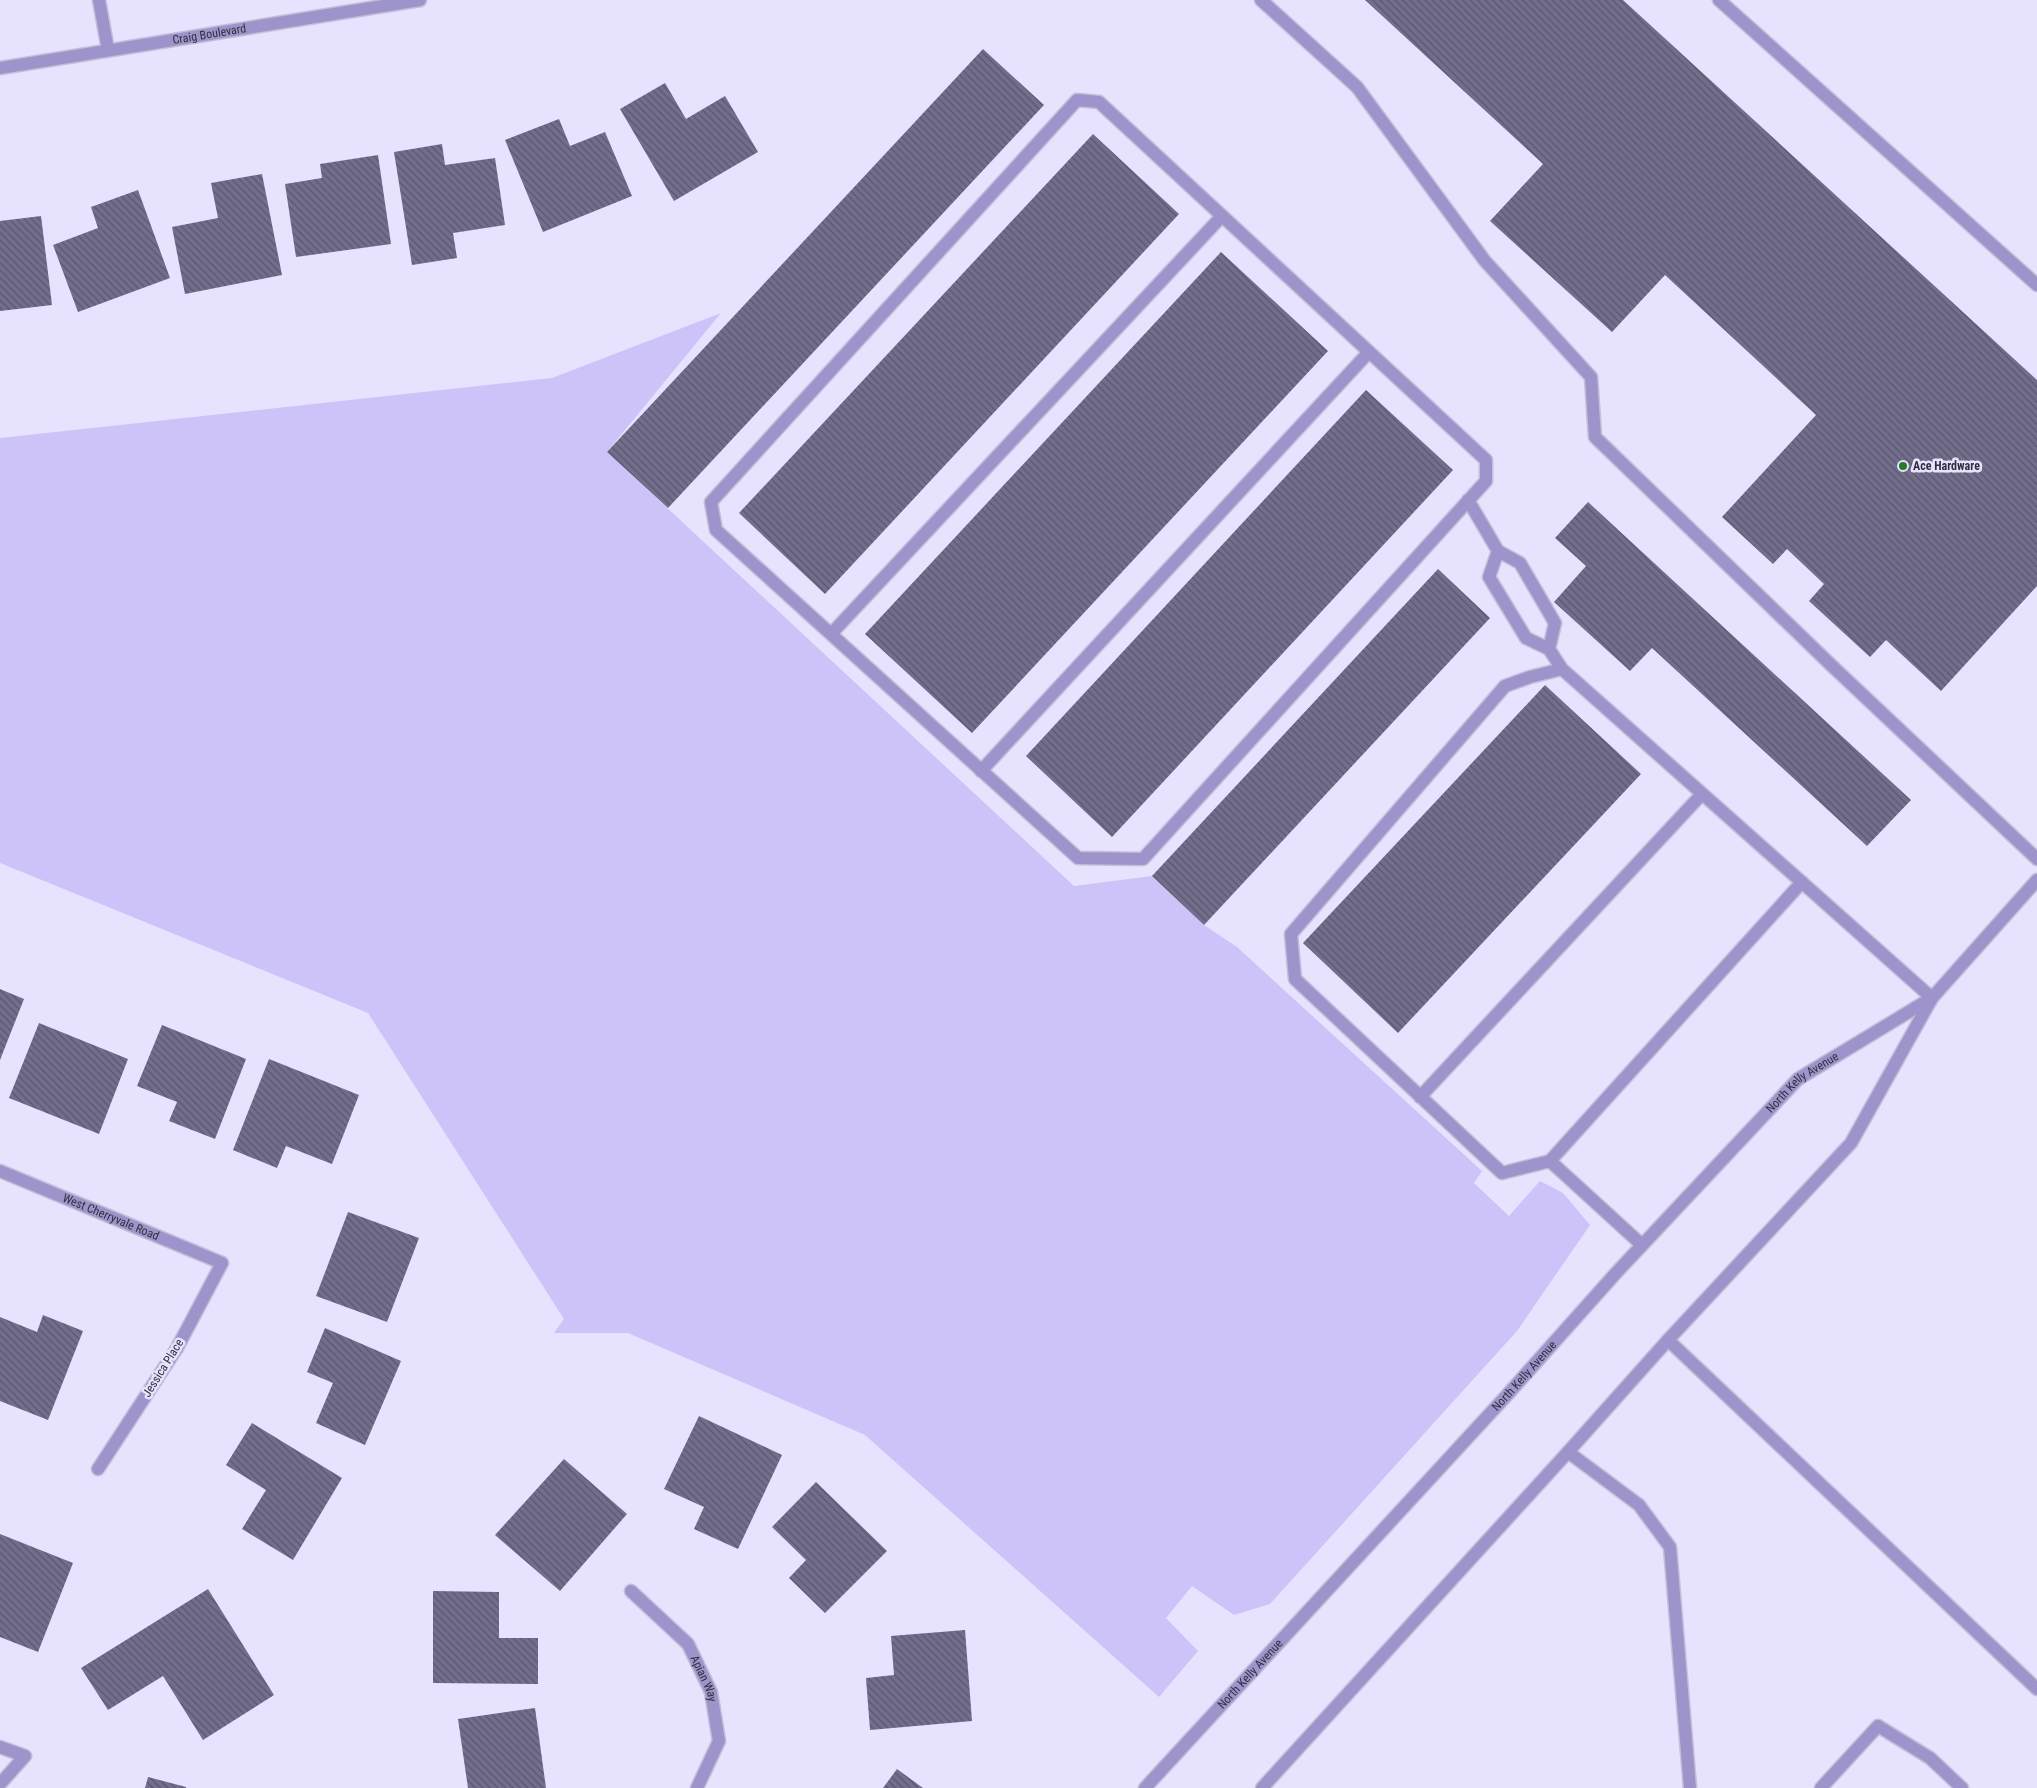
<svg xmlns="http://www.w3.org/2000/svg" width="2037" height="1788" font-family="'Roboto Condensed',sans-serif">
  <style>
    .green { fill: #cdc3f9 }
    .building { fill: url(#building-back-hatch) }
    .lines { fill: none; stroke-linecap: round; stroke-linejoin: round }
    .service-casing { stroke: #c3bfd7; stroke-width: 15 }
    .minor-casing { stroke: #c3bfd7; stroke-width: 15 }
    .tertiary-casing { stroke: #c3bfd7; stroke-width: 15 }
    .service { stroke: #9e94cb; stroke-width: 12 }
    .minor { stroke: #9e94cb; stroke-width: 12 }
    .tertiary { stroke: #9e94cb; stroke-width: 12 }
    .poi-dot { fill: #277a25; stroke: #e7e3fe; stroke-width: 2 }
    .labels { text-anchor: middle; stroke-width: 5; stroke-linejoin: round; paint-order: stroke }
    .street-label { font-size: 12px; fill: #312f3c; stroke: #e7e3fe }
    .poi-label { font-size: 12px; font-weight: bold; fill: #312f3c; stroke: #e7e3fe; text-anchor: start }
  </style>
  <defs>
    <pattern id="building-back-hatch" width="6" height="6" patternUnits="userSpaceOnUse" patternTransform="scale(1.25)"><rect width="6" height="6" fill="#736e8c"/><path d="M-1 5l2 2M0 0l6 6M5-1l2 2" fill="none" stroke="#5a566e"/></pattern>
  </defs>
  <rect width="100%" height="100%" fill="#e7e3fe"/>
  <!-- green -->
  <path class="green" d="M721,313L607,452L1074,886L1152,876L1204,925L1237,947L1482,1171L1474,1183L1509,1216L1540,1181L1563,1193L1590,1225L1517,1331L1270,1604L1234,1615L1192,1586L1166,1618L1198,1651L1159,1697L865,1435L628,1333H554L564,1319L368,1013L0,863V438L552,378Z"/>
  <!-- building -->
  <path class="building" d="M1365,0H1623L2037,380V586L1941,691L1886,640L1870,657L1809,601L1824,584L1787,549L1773,564L1722,517L1816,415L1665,275L1612,332L1490,221L1543,164Z
    M983,49L1044,105L668,508L607,452Z
    M665,83L686,119L725,96L758,152L674,201L620,109Z
    M559,119L570,146L605,132L632,196L543,232L505,140Z
    M1093,134L1179,214L825,594L739,513Z
    M442,144L445,165L495,158L505,225L453,233L457,258L412,265L394,152Z
    M378,155L391,244L296,257L285,184L322,178L320,164Z
    M262,174L282,275L185,294L172,227L218,218L211,183Z
    M138,190L170,278L78,312L53,245L98,228L91,207Z
    M41,216L52,305L0,311V221Z
    M1221,252L1328,351L972,733L865,634Z
    M1366,390L1453,470L1112,837L1026,756Z
    M1588,502L1911,800L1867,846L1652,648L1630,671L1554,602L1586,566L1555,538Z
    M1438,569L1490,618L1204,925L1152,876Z
    M1545,685L1641,774L1398,1033L1303,943Z
    M0,989L24,999L0,1060Z
    M39,1023L128,1059L99,1134L9,1098Z
    M162,1025L246,1059L215,1139L169,1121L177,1102L137,1086Z
    M269,1059L359,1095L332,1164L286,1146L277,1168L233,1150Z
    M348,1212L419,1238L387,1322L316,1296Z
    M43,1315L83,1331L48,1420L0,1401V1317L37,1332Z
    M325,1328L401,1361L365,1445L316,1423L333,1383L307,1372Z
    M699,1416L782,1455L738,1549L694,1529L704,1507L664,1489Z
    M252,1423L342,1478L293,1560L242,1529L266,1490L226,1465Z
    M564,1459L627,1514L560,1591L495,1535Z
    M816,1482L887,1551L825,1613L789,1578L806,1560L772,1527Z
    M0,1534L73,1563L38,1652L0,1637Z
    M208,1589L274,1695L203,1740L163,1676L108,1710L81,1668Z
    M433,1591L499,1592V1638H538V1684L433,1683Z
    M965,1630L972,1721L870,1730L866,1678L894,1675L891,1636Z
    M535,1708L546,1788H468L458,1719Z
    M897,1769L923,1788H883Z
    M148,1777L186,1787V1788H145Z"/>
  <g class="lines">
    <!-- service casing -->
    <g class="service-casing">
      <path id="service" d="M1261,0L1357,87L1485,261L1591,377L1595,437L1830,664L2037,859
        M1719,0L2037,285
        M1077,100L1099,102L1486,460V481L1143,859L1078,858L716,530L711,502Z
        M1468,500L1498,551L1520,563L1555,623L1549,649
        M1498,551L1489,577L1526,638L1549,649L1562,669
        M831,634L1222,216
        M981,771L1369,352
        M1420,1097L1702,794
        M1550,1161L1802,882
        M1642,1245L1550,1161L1502,1173L1295,979L1291,934L1505,686L1530,677L1562,669L1932,998
        M1668,1340L2037,1689
        M1568,1452L1639,1505L1670,1547L1690,1788
        M1821,1788L1878,1726L1930,1758L1962,1788"/>
    </g>
    <!-- minor casing -->
    <g class="minor-casing">
      <g id="minor">
        <path d="M99,0L108,50"/>
        <path id="s1" d="M0,68L420,0"/>
        <path id="s2" d="M0,1171L222,1263L177,1348L98,1469"/>
        <path id="s3" d="M631,1591L688,1644L711,1692L719,1741L697,1788"/>
        <path d="M0,1747L25,1756L0,1784"/>
      </g>
    </g>
    <!-- tertiary casing -->
    <g class="tertiary-casing">
      <g id="tertiary">
        <path id="s4" d="M1145,1788L1508,1394L1616,1273L1798,1079L1930,999"/>
        <path d="M1262,1788L1568,1452L1668,1340L1851,1143L1932,998L2037,880"/>
      </g>
    </g>
    <!-- service -->
    <use href="#service" class="service"/>
    <!-- minor -->
    <use href="#minor" class="minor"/>
    <!-- tertiary -->
    <use href="#tertiary" class="tertiary"/>
  </g>
  <!-- markers -->
  <circle class="poi-dot" cx="1903" cy="466" r="5"/>
  <g class="labels">
    <!-- street labels -->
    <g class="street-label">
      <text dy="4" stroke="none"><textPath href="#s1" startOffset="212">Craig Boulevard</textPath></text>
      <text dy="4" stroke="none"><textPath href="#s4" startOffset="965">North Kelly Avenue</textPath></text>
      <text dy="4" stroke="none"><textPath href="#s2" startOffset="120">West Cherryvale Road</textPath></text>
      <text transform="translate(163 1368) rotate(-58)" y="4">Jessica Place</text>
      <text dy="4" stroke="none"><textPath href="#s4" startOffset="560">North Kelly Avenue</textPath></text>
      <text dy="4" stroke="none"><textPath href="#s4" startOffset="155">North Kelly Avenue</textPath></text>
      <text dy="4" stroke="none"><textPath href="#s3" startOffset="116">Apian Way</textPath></text>
    </g>
    <!-- poi labels -->
    <g class="poi-label">
      <text x="1913" y="470">Ace Hardware</text>
    </g>
  </g>
</svg>
